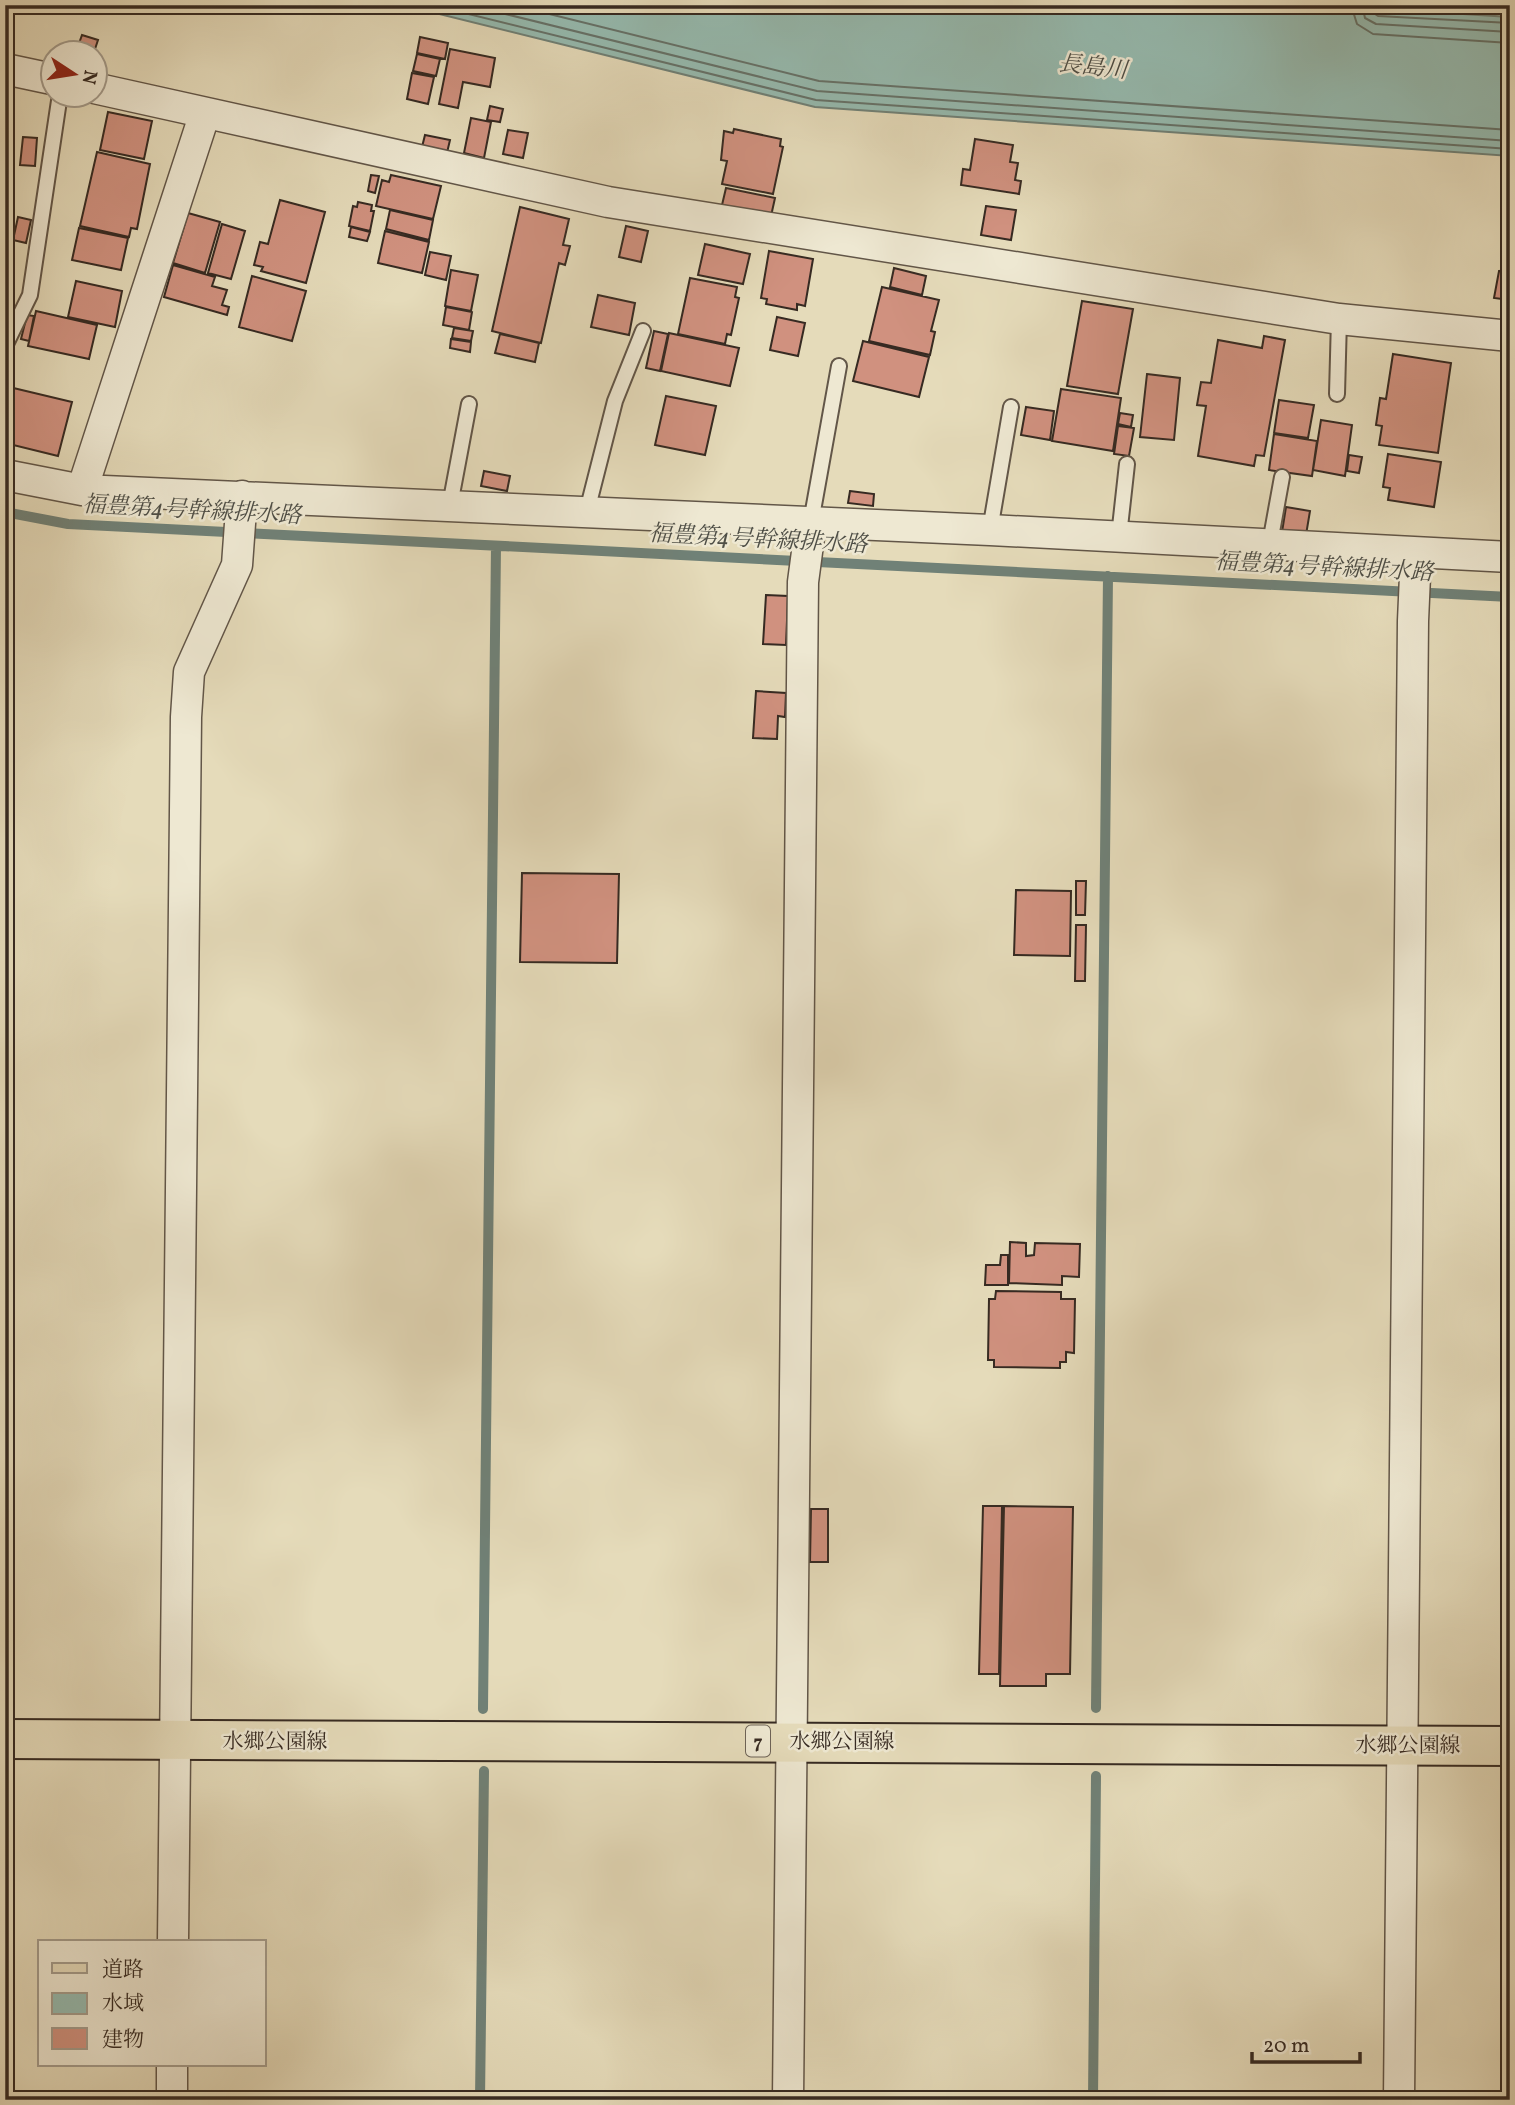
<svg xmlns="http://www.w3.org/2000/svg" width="1515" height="2105" font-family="Vollkorn,'Noto Serif JP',serif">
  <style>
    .water { fill: #96bbb0; stroke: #708177; stroke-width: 2 }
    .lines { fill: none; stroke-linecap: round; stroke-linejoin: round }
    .shore { stroke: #667269; stroke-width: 2 }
    .stream { stroke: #708177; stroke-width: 10 }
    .building { fill: #d0917f; stroke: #362a22; stroke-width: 2 }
    .service-casing { stroke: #625648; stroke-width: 18 }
    .minor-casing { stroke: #625648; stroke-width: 33 }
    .primary-casing { stroke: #362a22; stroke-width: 42 }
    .service { stroke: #eee8d2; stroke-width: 14 }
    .minor { stroke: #eee8d2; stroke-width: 30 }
    .primary { stroke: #e5dbba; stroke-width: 38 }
    .labels { text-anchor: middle; stroke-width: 5; stroke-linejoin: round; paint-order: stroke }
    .shield { fill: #eee8d2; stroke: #6d6357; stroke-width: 2 }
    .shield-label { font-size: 19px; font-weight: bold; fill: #362a22 }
    .street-label { font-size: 21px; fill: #362a22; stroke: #eee8d2 }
    .water-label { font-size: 23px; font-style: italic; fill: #4e4e46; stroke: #eee8d2 }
  </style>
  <rect width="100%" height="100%" fill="#e5dbba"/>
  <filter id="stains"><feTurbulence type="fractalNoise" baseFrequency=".00286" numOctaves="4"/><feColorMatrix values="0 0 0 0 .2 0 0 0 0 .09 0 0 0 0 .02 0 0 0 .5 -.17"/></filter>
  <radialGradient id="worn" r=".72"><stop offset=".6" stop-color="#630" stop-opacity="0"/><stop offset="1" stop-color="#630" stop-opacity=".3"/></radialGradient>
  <!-- water -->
  <path class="water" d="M403,5H1322L1510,17V156L815,107Z"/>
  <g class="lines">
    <!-- shore -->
    <path class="shore" d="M432,5L816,100L1510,149
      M469,5L817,91L1510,141
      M513,5L819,81L1510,130
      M1351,5L1357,24L1373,34L1510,43
      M1362,5L1365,18L1376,24L1510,32
      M1371,5L1372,12L1378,16L1510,23"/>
    <!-- stream -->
    <path class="stream" d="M5,512L68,524L1510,597
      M1096,1708L1108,576
      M483,1709L496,546
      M480,2100L484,1771
      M1093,2100L1096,1776"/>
  </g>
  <!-- building -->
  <path class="building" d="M82,35L98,40L94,52H76Z
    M420,37L448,43L445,59L417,53Z
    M450,49L495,58L490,87L463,82L458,108L439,104Z
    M417,54L440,59L436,76L413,71Z
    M412,73L434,77L428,104L407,99Z
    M490,106L503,109L500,122L487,120Z
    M108,112L152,121L144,159L100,150Z
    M471,118L491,122L484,158L464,153Z
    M734,129L781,139L780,146L783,147L773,194L722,184L727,161L721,160L724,131L733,133Z
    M508,130L528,133L523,158L503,154Z
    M425,135L450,140L446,157L421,151Z
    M23,137L37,138L35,166L20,165Z
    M975,139L1013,145L1010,162L1018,163L1015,180L1021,181L1019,194L961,185L963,169L970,170Z
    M97,152L150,164L137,229L131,228L129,237L80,226Z
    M371,175L379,176L375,193L368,191Z
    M391,175L441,186L433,219L376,206L382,180L389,182Z
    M726,188L775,198L771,216L722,205Z
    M280,200L325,212L306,283L261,271L263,267L254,265L260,242L268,244Z
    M358,202L372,205L371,211H374L370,231L349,226L353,206L357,207Z
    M986,206L1016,210L1011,240L981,235Z
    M520,207L569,219L563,245L570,246L565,265L559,263L541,343L492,331Z
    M390,210L433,220L429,240L386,229Z
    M188,213L220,222L205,273L173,263Z
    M1510,213V271L1501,269Z
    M18,217L31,220L26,243L13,240Z
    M222,224L245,231L231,279L208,273Z
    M626,226L648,231L641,262L619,257Z
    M351,227L370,232L367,241L349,237Z
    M79,228L128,238L121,270L72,260Z
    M385,231L429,242L422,273L378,263Z
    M705,244L750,254L743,284L698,275Z
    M769,251L813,259L805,306L797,304V310L766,304L767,299L761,298Z
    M430,252L451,256L446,280L425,275Z
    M173,265L215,277L212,286L227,290L222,305L229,307L227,315L164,297Z
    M894,268L926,276L922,295L890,287Z
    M451,270L478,275L471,311L445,306Z
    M1499,271L1510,272V300L1494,298Z
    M252,276L306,291L292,341L239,327Z
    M690,278L737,287L735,297L739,298L731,335L727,334L725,344L678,334Z
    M76,281L122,291L115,327L68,317Z
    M882,287L939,300L931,331L935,332L930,355L869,341Z
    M598,295L635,303L629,335L591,327Z
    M1082,301L1133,309L1118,394L1067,386Z
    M446,307L472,312L469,330L443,325Z
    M36,311L97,325L89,359L28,346Z
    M27,315L34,316L29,341L21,339Z
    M777,317L805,323L798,356L770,350Z
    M454,328L473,331L471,341L452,338Z
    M654,331L668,334L660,371L646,368Z
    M669,333L739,348L730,386L661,371Z
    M500,334L539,343L535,362L495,353Z
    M1264,336L1285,340L1264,456L1256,455L1254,466L1198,456L1206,406L1197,405L1201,382L1211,383L1218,340L1262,348Z
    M451,339L471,342L470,352L450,348Z
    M863,341L929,357L919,397L853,381Z
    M1393,354L1451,363L1438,453L1379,445L1382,426L1376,425L1380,398L1386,399Z
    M1147,374L1180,378L1174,440L1140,437Z
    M5,386L72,402L58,456L5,443Z
    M1061,389L1121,398L1113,451L1052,441Z
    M666,396L716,406L705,455L655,445Z
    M1279,400L1314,405L1308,438L1274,433Z
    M1026,407L1054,411L1050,440L1021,435Z
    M1120,413L1133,415L1131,427L1118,424Z
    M1321,420L1352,425L1345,476L1313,470Z
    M1118,426L1134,428L1129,456L1114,454Z
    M1274,434L1317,441L1312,476L1269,470Z
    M1388,454L1441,462L1434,507L1388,500L1390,488L1383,487Z
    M1349,455L1362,457L1359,473L1347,471Z
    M484,471L510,476L507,491L481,486Z
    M850,491L874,494L873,506L848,503Z
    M1286,507L1310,511L1306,535L1282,532Z
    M766,595L788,596L786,645L763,644Z
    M756,691L786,693L785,717L778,716L777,739L753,738Z
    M522,873L619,874L617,963L520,962Z
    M1076,881H1086L1085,915H1076Z
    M1016,890L1071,891L1070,956L1014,955Z
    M1076,925H1086L1085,981H1075Z
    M1010,1242L1026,1243V1256L1034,1255L1035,1243L1080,1244L1079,1277L1062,1276V1285L1009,1283Z
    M1001,1255H1008V1285H985L986,1265H1000Z
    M996,1291L1061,1292V1299H1075L1074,1353L1066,1352V1362H1060V1368L994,1367V1360H988L989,1299H995Z
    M983,1506H1002L999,1674H979Z
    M1004,1506L1073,1507L1070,1674H1046V1686H1000Z
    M811,1509H828V1562H810Z"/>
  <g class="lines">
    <!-- service casing -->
    <g class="service-casing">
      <path id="service" d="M5,346L30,295L60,94
        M1337,394L1339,319
        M450,505L469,404
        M587,511L615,401L643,331
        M811,522L839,366
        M990,530L1011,407
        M1119,536L1127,464
        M1270,543L1282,477"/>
    </g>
    <!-- minor casing -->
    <g class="minor-casing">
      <path id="minor" d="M5,69L52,79
        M94,88L608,202L1339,319L1510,336
        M5,475L82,490L990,530L1510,557
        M82,490L205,113
        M173,1942L186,717L189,672L237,565L242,496
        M172,2100V2065
        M788,2100L803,582L811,522
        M1399,2100L1413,621L1416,553"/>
    </g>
    <!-- primary casing -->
    <g class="primary-casing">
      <path id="primary" d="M5,1739L1510,1746"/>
    </g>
    <!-- service -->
    <use href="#service" class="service"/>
    <!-- minor -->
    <use href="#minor" class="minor"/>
    <!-- primary -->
    <use href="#primary" class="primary"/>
  </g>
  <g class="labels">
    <!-- shield labels -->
    <rect class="shield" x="746" y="1725.5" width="24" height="31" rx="5"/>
    <g class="shield-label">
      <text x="758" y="1748">7</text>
    </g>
    <!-- street labels -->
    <g class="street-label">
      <text x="275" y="1748">水郷公園線</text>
      <text x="842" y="1748">水郷公園線</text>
      <text x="1408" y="1752">水郷公園線</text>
    </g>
    <!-- water labels -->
    <g class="water-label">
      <text transform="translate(1093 66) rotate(6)" y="8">長島川</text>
      <text transform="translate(192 509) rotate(3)" y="8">福豊第4号幹線排水路</text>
      <text transform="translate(758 538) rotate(3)" y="8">福豊第4号幹線排水路</text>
      <text transform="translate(1324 566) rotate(3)" y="8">福豊第4号幹線排水路</text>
    </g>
  </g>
  <!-- margin -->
  <rect width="1515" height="2105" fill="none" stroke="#e5dbba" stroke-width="28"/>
  <rect x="7" y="7" width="1501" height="2091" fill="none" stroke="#362a22" stroke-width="3.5"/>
  <rect x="14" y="14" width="1487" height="2077" fill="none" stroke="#362a22" stroke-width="2"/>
  <!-- legend -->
  <rect x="38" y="1940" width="228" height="126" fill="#eee8d2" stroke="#a49c8c" stroke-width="2"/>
  <rect x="52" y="1963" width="35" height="10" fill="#e5dbba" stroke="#a49c8c" stroke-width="2"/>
  <text x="102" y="1976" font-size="21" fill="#362a22">道路</text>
  <rect x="52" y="1993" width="35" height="21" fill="#96bbb0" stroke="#a49c8c" stroke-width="2"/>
  <text x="102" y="2010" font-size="21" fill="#362a22">水域</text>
  <rect x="52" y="2028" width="35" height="21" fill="#d0917f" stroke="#a49c8c" stroke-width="2"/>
  <text x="102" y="2046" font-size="21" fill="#362a22">建物</text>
  <!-- north arrow -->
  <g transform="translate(74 74) rotate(102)"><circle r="33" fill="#eee8d2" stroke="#a49c8c" stroke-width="2"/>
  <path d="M0-5L12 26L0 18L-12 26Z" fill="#8f2418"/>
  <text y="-10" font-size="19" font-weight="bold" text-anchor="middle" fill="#362a22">N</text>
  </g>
  <!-- scale -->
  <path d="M1252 2052v10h108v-10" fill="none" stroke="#362a22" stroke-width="3.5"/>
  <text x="1263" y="2052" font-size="21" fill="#362a22" stroke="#eee8d2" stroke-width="5" paint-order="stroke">20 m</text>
  <rect width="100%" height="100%" filter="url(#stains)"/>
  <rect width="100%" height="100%" fill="url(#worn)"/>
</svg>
